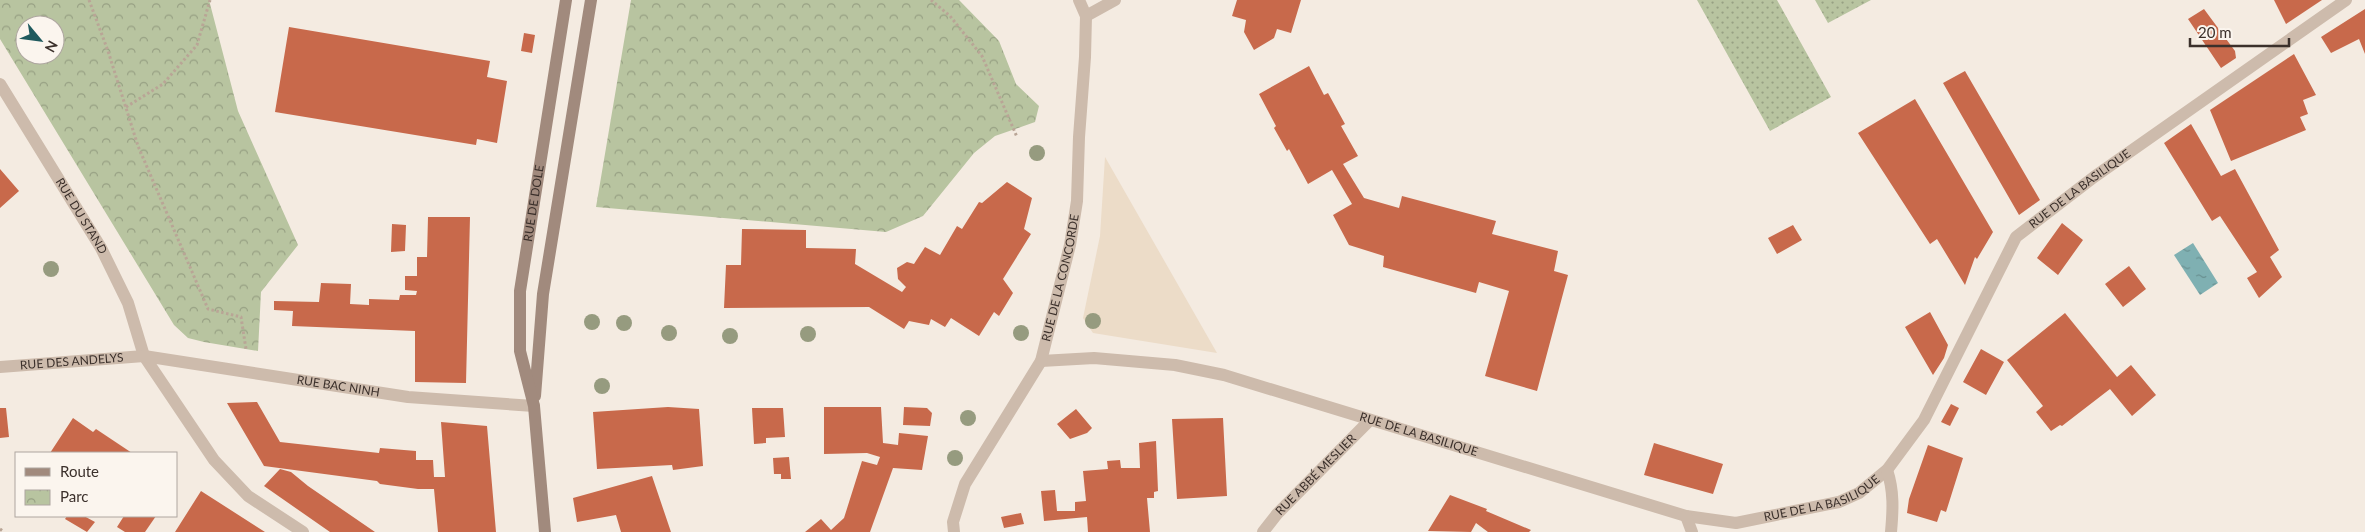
<svg xmlns="http://www.w3.org/2000/svg" width="2365" height="532" font-family="Lato,sans-serif">
  <style>
    .grass { fill: url(#grass-dots) }
    .park { fill: url(#park-crowns); fill-rule: evenodd }
    .plaza { fill: #ecdcc8 }
    .water { fill: url(#water-ripples) }
    .building { fill: #c8694b }
    .lines { fill: none; stroke-linecap: round; stroke-linejoin: round }
    .path { stroke: #b9a596; stroke-width: 3; stroke-dasharray: 2.5 2.5; stroke-linecap: butt }
    .minor { stroke: #cdbbac; stroke-width: 12 }
    .secondary { stroke: #a18a7d; stroke-width: 12 }
    .tree { fill: #969b7f }
    .labels { text-anchor: middle; stroke-width: 5; stroke-linejoin: round; paint-order: stroke }
    .street-label { font-size: 12px; fill: #3b302b; stroke: #fbf5ee }
  </style>
  <defs>
    <pattern id="grass-dots" width="8" height="8" patternUnits="userSpaceOnUse" patternTransform="scale(1.25)"><rect width="8" height="8" fill="#b8c4a0"/><path d="M2 2h.1M6 6h.1" fill="none" stroke="#97a083" stroke-width="1.8" stroke-linecap="round"/></pattern>
    <pattern id="park-crowns" width="20" height="18" patternUnits="userSpaceOnUse" patternTransform="scale(1.25)"><rect width="20" height="18" fill="#b8c4a0"/><path d="M2 6a3 3 0 1 1 6 0M12 15a3 3 0 1 1 6 0" fill="none" stroke="#97a083"/></pattern>
    <pattern id="water-ripples" width="26" height="14" patternUnits="userSpaceOnUse" patternTransform="scale(1.25)"><rect width="26" height="14" fill="#7fb0b2"/><path d="M2 4q2-2 4 0t4 0M15 11q2-2 4 0t4 0" fill="none" stroke="#699091"/></pattern>
  </defs>
  <rect width="100%" height="100%" fill="#f4ebe1"/>
  <!-- grass -->
  <path class="grass" d="M1697,0H1777L1831,97L1770,131Z
    M1815,0H1871L1828,23Z"/>
  <!-- park -->
  <path class="park" d="M0,0H209L238,111L298,245L261,292L258,351L204,342L188,338L174,325L0,39ZM25,25H55V55H25Z
    M631,0H959L999,41L1016,84L1039,106L1035,122L995,136L974,153L923,216L886,232L596,207Z"/>
  <!-- plaza -->
  <path class="plaza" d="M1105,157L1217,353L1093,333L1083,318L1100,236Z"/>
  <!-- water -->
  <path class="water" d="M2193,243L2218,283L2200,295L2174,255Z"/>
  <!-- building -->
  <path class="building" d="M1237,0H1301L1291,33L1277,29L1274,38L1254,50L1244,32L1246,20L1232,16Z
    M2274,0H2322L2286,24Z
    M2204,9L2235,51L2236,58L2221,68L2188,19Z
    M2365,9V54L2359,39L2331,53L2321,37Z
    M289,27L490,61L487,77L507,81L497,143L477,139L476,145L275,112Z
    M524,33L535,35L532,53L521,51Z
    M2294,54L2316,95L2303,100L2308,114L2300,117L2306,130L2231,161L2210,110Z
    M1309,66L1324,95L1328,93L1345,124L1341,126L1358,156L1343,164L1364,198L1399,208L1402,196L1496,221L1492,234L1558,251L1554,271L1568,275L1537,391L1485,376L1509,291L1479,282L1476,293L1383,267L1384,256L1349,245L1333,215L1352,204L1332,170L1308,184L1289,149L1287,151L1274,128L1276,126L1259,94Z
    M1965,71L2040,200L2019,215L1943,83Z
    M1915,99L1993,232L1977,259L1975,257L1965,285L1937,239L1930,244L1858,133Z
    M2191,124L2221,176L2235,169L2279,250L2270,257L2282,277L2259,298L2247,278L2257,272L2220,216L2212,221L2164,143Z
    M0,169L19,191L0,208Z
    M1007,182L1032,198L1024,229L1031,234L1003,279L1013,293L999,316L994,312L979,336L951,318L945,327L931,319L929,325L909,321L904,329L869,307L724,308L726,265H741L742,229L806,230V248L856,249L855,264L902,292L906,287L898,279L897,268L907,262L914,264L925,247L940,255L957,226L962,229L979,202L982,203Z
    M428,217H470L466,383L415,382V331L292,326L293,311L274,310V301L319,302L321,283L351,284L350,304L369,305V299L399,300L400,295H416L417,291L405,290V276H417V257H427Z
    M2062,223L2083,240L2058,275L2037,258Z
    M392,224L406,225L405,251L391,252Z
    M1793,225L1802,240L1777,254L1768,238Z
    M2129,266L2146,289L2123,307L2105,284Z
    M1930,312L1948,345L1944,358L1933,375L1905,327Z
    M2065,313L2117,377L2131,365L2156,395L2132,416L2110,389L2062,426L2060,425L2051,431L2036,412L2043,406L2007,360Z
    M1981,349L2004,362L1986,395L1963,382Z
    M257,402L280,442L379,453L380,448L416,451V460H433L434,477H445L441,422L487,426L496,532H438L434,489H418L380,484L377,481L264,466L227,403Z
    M1951,404L1959,408L1950,426L1941,422Z
    M668,407L699,409L703,466L673,470L672,465L597,469L593,412Z
    M824,407H881L883,443L898,445L899,433L928,436L922,470L893,468L870,532H805L821,519L831,530L844,518L862,461L877,465L880,457L867,453L824,454Z
    M904,407L927,408L932,413L930,426L903,425Z
    M0,408H6L9,437L0,438Z
    M752,408H783L785,437L766,438V443L754,444Z
    M1076,409L1092,428L1087,433L1070,439L1057,424Z
    M73,418L93,432L96,429L132,453H50Z
    M1223,418L1227,496L1177,499L1172,419Z
    M1156,441L1158,491L1154,492V498H1147L1150,532H1088L1087,517L1044,521L1041,491L1055,490L1057,511H1075V502L1086,501L1083,471L1108,469L1107,461L1120,460L1121,468H1140L1139,443Z
    M1654,443L1723,464L1713,494L1644,475Z
    M1928,445L1963,458L1946,512L1941,510L1937,522L1907,513L1909,499Z
    M789,457L791,479H781V474H774L773,458Z
    M280,469L291,472L308,486L375,532H330L264,486Z
    M652,476L671,532H621L616,515L577,522L573,498Z
    M201,491L265,532H175Z
    M1450,495L1487,509L1486,511L1531,530L1529,532H1488L1476,523L1471,532L1428,531Z
    M1021,513L1024,524L1004,528L1001,517Z
    M67,516H84L95,522L87,532L65,519Z
    M124,516H156L145,532H125L117,527Z"/>
  <g class="lines">
    <!-- path -->
    <path class="path" d="M89,0L108,51L138,146L208,309L241,317L246,349
      M931,0L950,16L982,56L1017,137
      M126,107L163,84L197,45L210,0
      M0,529L4,532"/>
    <!-- minor -->
    <g class="minor">
      <path d="M1086,16L1115,0"/>
      <path id="s1" d="M0,84L101,248L128,303L144,356L214,460L248,496L303,532"/>
      <path id="s2" d="M1041,361L1094,358L1175,365L1224,375L1686,516L1736,523L1839,502L1859,493L1887,470L1924,420L2016,237L2094,177L2346,0"/>
      <path id="s3" d="M0,367L144,356L408,397L534,406"/>
      <path d="M1887,470C1894,491 1893,510 1891,532"/>
      <path d="M1686,516L1692,532"/>
      <path id="s4" d="M954,532L953,522L965,484L1041,361L1070,245L1077,201L1079,137L1085,57L1086,16L1079,0"/>
      <path id="s5" d="M1263,532L1277,514L1370,420"/>
    </g>
    <!-- secondary -->
    <g class="secondary">
      <path d="M535,396L543,294L591,0"/>
      <path id="s6" d="M545,532L534,406L520,351V291L566,0"/>
    </g>
  </g>
  <!-- trees -->
  <g class="tree">
    <circle cx="1037" cy="153" r="8"/>
    <circle cx="51" cy="269" r="8"/>
    <circle cx="1093" cy="321" r="8"/>
    <circle cx="592" cy="322" r="8"/>
    <circle cx="624" cy="323" r="8"/>
    <circle cx="669" cy="333" r="8"/>
    <circle cx="1021" cy="333" r="8"/>
    <circle cx="808" cy="334" r="8"/>
    <circle cx="730" cy="336" r="8"/>
    <circle cx="602" cy="386" r="8"/>
    <circle cx="968" cy="418" r="8"/>
    <circle cx="955" cy="458" r="8"/>
  </g>
  <g class="labels">
    <!-- street labels -->
    <g class="street-label">
      <text dy="4" stroke="none"><textPath href="#s2" startOffset="1228">RUE DE LA BASILIQUE</textPath></text>
      <text dy="4" stroke="none"><textPath href="#s6" startOffset="332">RUE DE DOLE</textPath></text>
      <text dy="4" stroke="none"><textPath href="#s1" startOffset="155">RUE DU STAND</textPath></text>
      <text dy="4" stroke="none"><textPath href="#s4" startOffset="280">RUE DE LA CONCORDE</textPath></text>
      <text dy="4" stroke="none"><textPath href="#s3" startOffset="72">RUE DES ANDELYS</textPath></text>
      <text dy="4" stroke="none"><textPath href="#s3" startOffset="341">RUE BAC NINH</textPath></text>
      <text dy="4" stroke="none"><textPath href="#s2" startOffset="388">RUE DE LA BASILIQUE</textPath></text>
      <text dy="4" stroke="none"><textPath href="#s5" startOffset="78">RUE ABBÉ MESLIER</textPath></text>
      <text dy="4" stroke="none"><textPath href="#s2" startOffset="808">RUE DE LA BASILIQUE</textPath></text>
    </g>
  </g>
  <!-- legend -->
  <rect x="15" y="452" width="162" height="65" fill="#fbf5ee" stroke="#aea6a0"/>
  <rect x="25" y="468" width="25" height="8" fill="#a18a7d" stroke="#aea6a0"/>
  <text x="60" y="477" font-size="15" fill="#3b302b">Route</text>
  <rect x="25" y="490" width="25" height="15" fill="url(#park-crowns)" stroke="#aea6a0"/>
  <text x="60" y="502" font-size="15" fill="#3b302b">Parc</text>
  <!-- north arrow -->
  <g transform="translate(40 40) rotate(119)"><circle r="24" fill="#fbf5ee" stroke="#aea6a0"/>
  <path d="M0-4L9 19L0 12L-9 19Z" fill="#1f5a5e"/>
  <text y="-8" font-size="14" font-weight="bold" text-anchor="middle" fill="#3b302b">N</text>
  </g>
  <!-- scale -->
  <path d="M2190 38v8h99v-8" fill="none" stroke="#3b302b" stroke-width="2.5"/>
  <text x="2198" y="38" font-size="15" fill="#3b302b" stroke="#fbf5ee" stroke-width="4" paint-order="stroke">20 m</text>
</svg>
